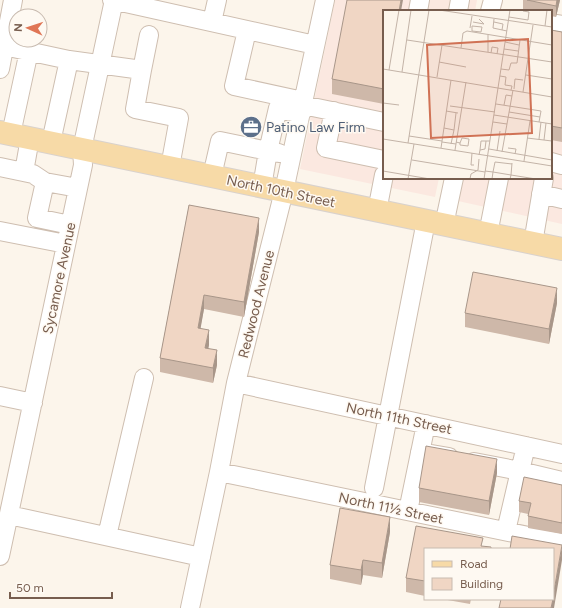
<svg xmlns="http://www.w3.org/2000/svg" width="562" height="608" font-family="Figtree,sans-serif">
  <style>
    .commercial { fill: #fbe8e0 }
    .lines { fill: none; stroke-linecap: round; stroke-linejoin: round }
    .minor-casing { stroke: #cebeb0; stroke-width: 20 }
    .major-casing { stroke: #d9d2cd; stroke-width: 24 }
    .minor { stroke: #fff; stroke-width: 18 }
    .major { stroke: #f7daa7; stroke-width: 22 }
    .wall { fill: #ceb8a9 }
    .shaded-wall { fill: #a89689 }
    .building { fill: #f0d6c4; stroke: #a89689 }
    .labels { text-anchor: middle; stroke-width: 3; stroke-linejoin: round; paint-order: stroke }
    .service-label { font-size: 14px; fill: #4e5e75; stroke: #fef9f2; text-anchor: start }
    .street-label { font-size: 14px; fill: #775d4e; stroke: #fef9f2 }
    .inset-road { fill: none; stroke: #c3b3a7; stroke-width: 1 }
    .view { fill: #d07255; fill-opacity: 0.15; stroke: #d07255; stroke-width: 2 }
    .inset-edge { fill: none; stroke: #775d4e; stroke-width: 2 }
  </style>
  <rect width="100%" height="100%" fill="#fcf5eb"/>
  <!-- commercial -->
  <path class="commercial" d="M335,0H477L475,11H384V178H439L435,197L300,169Z
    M551,40L562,42V224L458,201L463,178H551Z"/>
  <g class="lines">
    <!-- minor casing -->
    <g class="minor-casing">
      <path id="minor" d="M112,0L315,45
        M418,11L420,0
        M458,11L460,0
        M490,11L493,0
        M212,22L217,0
        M551,23L562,25
        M245,39L234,86L303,101
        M4,46L69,60L142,70L135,109L179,118L170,167
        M0,69L13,0
        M142,70L149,35
        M303,105L384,122
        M334,111L326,148L384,160
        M11,134L29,51
        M51,142L69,60
        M551,162L562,165
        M0,167L33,174L45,182
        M24,172L30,138
        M212,176L220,141L268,151L278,108L301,114
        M262,187L268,151L279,153
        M541,194L562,199
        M377,211L384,175
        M70,225L37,218L45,182L78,188
        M444,225L454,178
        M0,231L66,244
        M488,234L499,178
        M533,243L544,178
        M236,383L562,454
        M0,396L33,403
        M526,446L520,471L562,481
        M420,452L449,457
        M474,462L520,471L506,531
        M219,472L562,543
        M374,488L426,221
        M408,511L426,424
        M9,515L201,557
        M107,536L144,378
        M0,556L83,165L82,149L114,0
        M190,608L219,472L236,383L284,191L325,0"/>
    </g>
    <!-- major casing -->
    <g class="major-casing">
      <path id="major" d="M0,132L562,249"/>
    </g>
    <!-- minor -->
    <use href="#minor" class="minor"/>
    <!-- major -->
    <use href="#major" class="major"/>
  </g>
  <!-- wall -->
  <path class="wall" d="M523,0H560L556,17L551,16V11H526L523,10Z
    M384,11V104L332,94V79Z
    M551,30L562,32V142L551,140Z
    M189,205L259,232L244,317L204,309L200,329L209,345L208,349L217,365L213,383L160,372V358Z
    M557,303L549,344L465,327V313Z
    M497,473L489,515L419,502V488Z
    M562,485V534L528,528V514L519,512V501Z
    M390,532L382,578L363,575L361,585L330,579V565Z
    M425,549V596L406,592V578Z
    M442,599H471L470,604Z"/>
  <!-- shaded-wall -->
  <path class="shaded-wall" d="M401,0H403L401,11H399Z
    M557,0H560L556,17V6Z
    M259,218V232L244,317V302Z
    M557,288V303L549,344V329Z
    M204,295V309L198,343V328Z
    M209,330V345L205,363V348Z
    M217,350V365L213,383V368Z
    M497,459V473L489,515V501Z
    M390,517V532L382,578V563Z
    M562,546V560L554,608H551Z
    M363,560V575L361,585V570Z"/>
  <!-- building -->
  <path class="building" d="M347,0H401L399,11H384V89L332,79Z
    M527,0H557L556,6Z
    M551,30L562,32V128L551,126Z
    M189,205L259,218L244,302L204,295L198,328L209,330L205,348L217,350L213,368L160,358Z
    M473,272L557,288L549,329L465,313Z
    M426,446L497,459L489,501L419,488Z
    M524,477L562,485V523L528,516L531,503L519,501Z
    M340,508L390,517L382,563L363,560L361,570L330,565Z
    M416,526L483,538L481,546L491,547V549H425V581L406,578Z
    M512,536L562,545L553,597V549H510Z
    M501,599H553L551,608H499Z"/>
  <!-- icons -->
  <defs>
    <g id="office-disc" transform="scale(1.15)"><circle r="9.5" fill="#5c6f8a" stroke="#fef9f2"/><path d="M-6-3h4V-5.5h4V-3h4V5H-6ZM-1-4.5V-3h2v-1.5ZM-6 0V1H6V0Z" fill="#fff"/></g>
  </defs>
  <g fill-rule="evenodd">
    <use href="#office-disc" x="251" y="127"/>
  </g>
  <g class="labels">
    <!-- service labels -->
    <g class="service-label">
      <text x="266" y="132">Patino Law Firm</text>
    </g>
    <!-- street labels -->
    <g class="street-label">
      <text transform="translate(281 191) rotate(12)" y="5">North 10th Street</text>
      <text transform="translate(59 278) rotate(-78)" y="5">Sycamore Avenue</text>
      <text transform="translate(256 304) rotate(-76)" y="5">Redwood Avenue</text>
      <text transform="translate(399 418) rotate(12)" y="5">North 11th Street</text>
      <text transform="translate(391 508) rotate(12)" y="5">North 11½ Street</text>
    </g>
  </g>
  <!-- overview -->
  <g transform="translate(383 10)">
    <rect width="169" height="169" fill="#fcf5eb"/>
    <path class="inset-road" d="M56,0L169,17M126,7L145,10L146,2L140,1M111,9L110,18L124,21M90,12L101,14L96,9M111,12L120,14L119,20M89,16L99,17L98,22L89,21ZM162,16L164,0M87,18L89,6M105,25V42M24,30L169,52M122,32L136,35M78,38L80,23L84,21L169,35M121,39L135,41M108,43L109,37L115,38L114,44M56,52L83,57M0,59L169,87M118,59L126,60L128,53H134L137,30M6,60L16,0M19,62L28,0M143,65L169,69M117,66L123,67L122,75L129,76L128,80M54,67L59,35M131,79L132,69L140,70M140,82L150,15M0,93L16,95M113,94L158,101L156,112M121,95L123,85L129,86M67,96L112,102M63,101L75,103M126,102L157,107M111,105L169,114M0,111V124M110,112L124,114M61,118L71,120L73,103M26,126L59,131M144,128L169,131M0,129L169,156M156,129L158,112M161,130L163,113M59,132L73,134M73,132L77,133L79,128L86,129L85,136L77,135V133M25,133L46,0M68,134L71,120M58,138L68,70M125,138L133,139L132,144M106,139L169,150M72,140L83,72M97,140L98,131H103M114,141L117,121M119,142L130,80M89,143L88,155H91M96,145L97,140L102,139L103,131H107M29,150L102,162M141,151L147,111M129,153L128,165L153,169M0,161L47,169M102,161L110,162L109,169M25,169L31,134M87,169L88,164L95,160L96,149M101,169L127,0M127,169L128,165L110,162L112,152L129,154"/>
    <path class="view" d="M145,29L149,123L48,128L44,35Z"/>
    <rect width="169" height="169" class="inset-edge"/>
  </g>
  <!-- legend -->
  <rect x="424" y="548" width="130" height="52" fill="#fef9f2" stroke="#c8bbb0"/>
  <rect x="432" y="561" width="20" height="6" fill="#f7daa7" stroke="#c8bbb0"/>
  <text x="460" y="568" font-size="12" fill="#775d4e">Road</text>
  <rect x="432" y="578" width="20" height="12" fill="#f0d6c4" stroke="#c8bbb0"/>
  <text x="460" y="588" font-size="12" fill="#775d4e">Building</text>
  <!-- north arrow -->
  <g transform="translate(28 28) rotate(273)"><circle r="19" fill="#fef9f2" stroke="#c8bbb0"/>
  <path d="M0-3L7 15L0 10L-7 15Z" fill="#e07656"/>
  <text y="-6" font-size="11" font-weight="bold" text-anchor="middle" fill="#775d4e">N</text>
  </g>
  <!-- scale -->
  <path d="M10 592v6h102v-6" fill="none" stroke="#775d4e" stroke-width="2"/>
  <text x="16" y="592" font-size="12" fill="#775d4e" stroke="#fef9f2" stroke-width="3" paint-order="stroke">50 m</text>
</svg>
